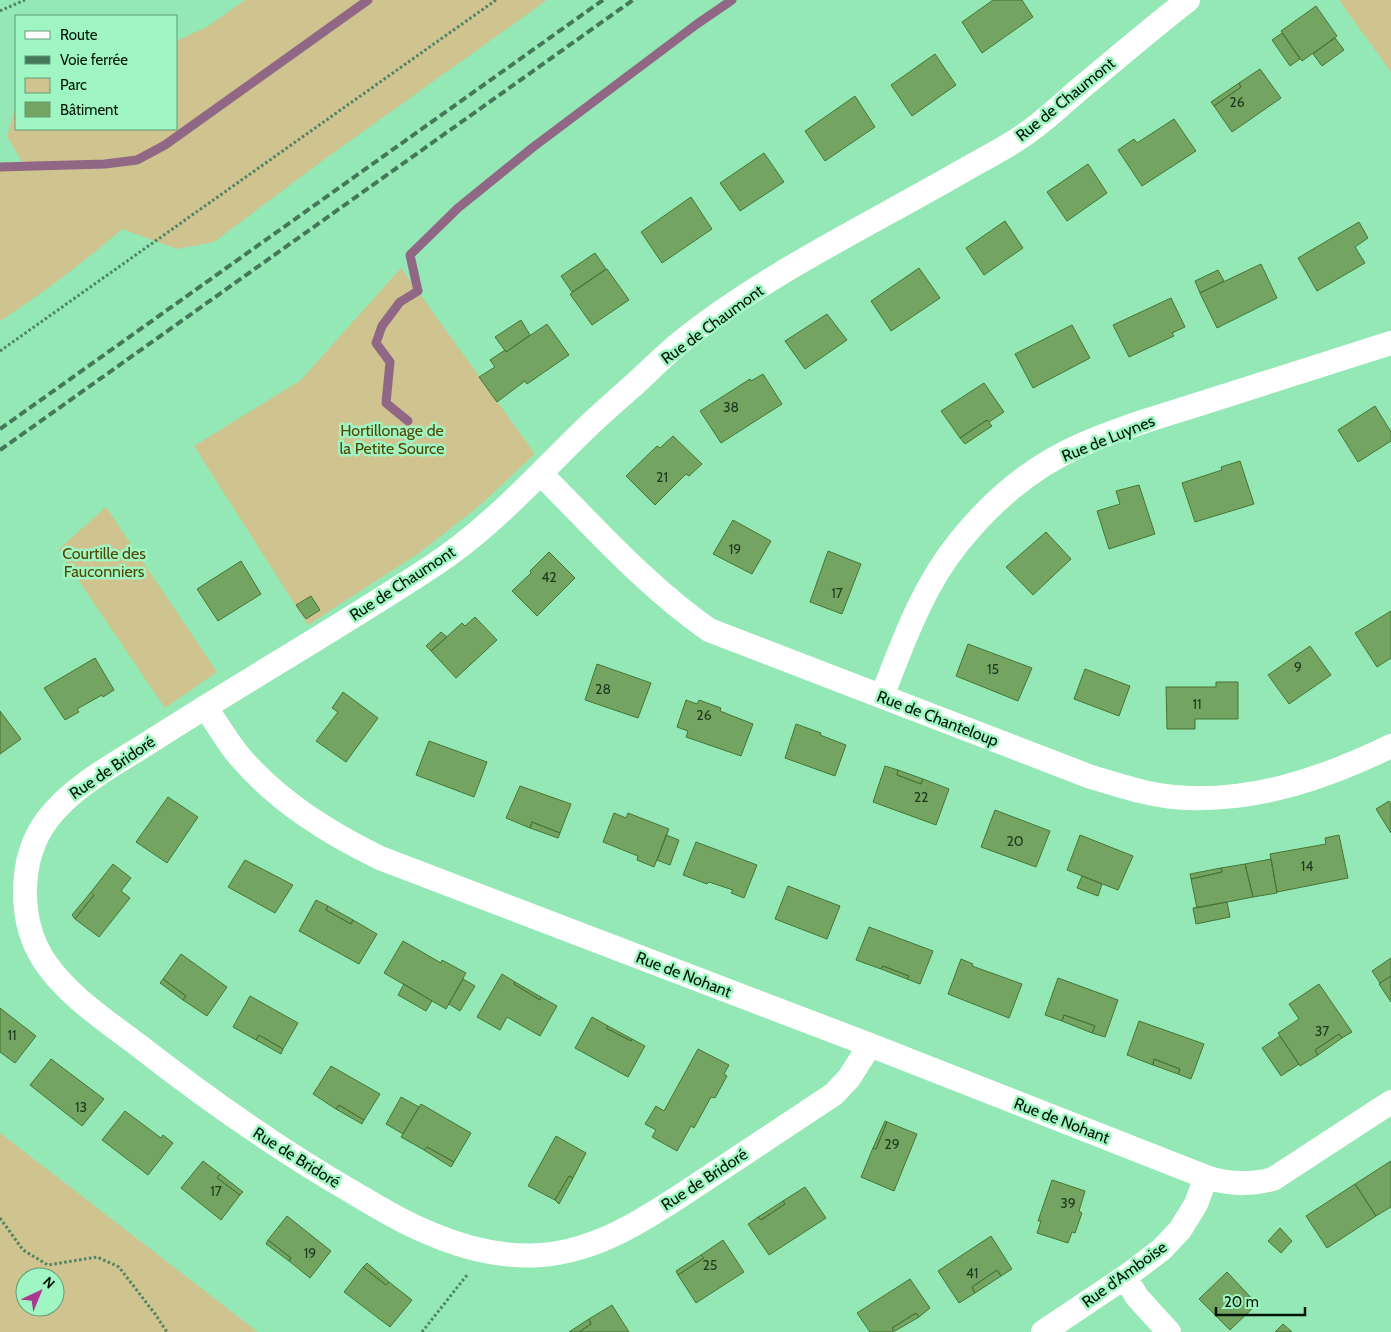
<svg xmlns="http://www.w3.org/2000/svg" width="1391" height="1332" font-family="Cabin,sans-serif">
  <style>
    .green { fill: #cfc38f; fill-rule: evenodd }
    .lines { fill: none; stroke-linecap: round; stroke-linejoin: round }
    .stream { stroke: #916786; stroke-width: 9 }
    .building { fill: #73a461; stroke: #477533 }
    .path { stroke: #4d8363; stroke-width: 3; stroke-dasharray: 2.5 2.5; stroke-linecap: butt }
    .street { stroke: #fff; stroke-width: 24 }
    .rail { stroke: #457759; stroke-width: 4; stroke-dasharray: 8 4; stroke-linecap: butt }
    .labels { text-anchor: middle; stroke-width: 5; stroke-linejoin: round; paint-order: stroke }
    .number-label { font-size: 14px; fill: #1d381e }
    .street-label { font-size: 16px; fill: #001407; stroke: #a0f6c3 }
    .park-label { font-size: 16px; fill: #524602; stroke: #a0f6c3 }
  </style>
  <rect width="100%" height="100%" fill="#93e8b6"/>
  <!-- green -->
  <path class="green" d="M245,0H547L322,161L214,242L177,249L122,229C83,263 43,293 0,321V163L22,162L7,136L14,112L16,109V129H176V41L207,27Z
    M1339,0H1391V72Z
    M401,268L535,454L478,507L419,553L308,625L194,446L301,380Z
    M106,507L217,672L165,708L58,550Z
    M0,1133L258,1332H0ZM25,1277H55V1307H25Z"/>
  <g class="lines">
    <!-- stream -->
    <path class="stream" d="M0,167L105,164L137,160L165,145L368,0
      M408,421L386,403L390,362L376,343L382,326L400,302L418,291L410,255L458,208L532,148L697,24L732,0"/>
  </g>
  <!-- building -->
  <path class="building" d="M993,0H1022L1033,17L982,53L962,22Z
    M1316,6L1337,36L1302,61L1281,31Z
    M1282,33L1300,59L1290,66L1272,40Z
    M1335,38L1344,50L1322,66L1313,54Z
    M935,54L956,85L912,116L891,85Z
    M1260,69L1281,98L1232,132L1214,106L1241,87L1239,83Z
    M1239,83L1241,87L1214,106L1211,102Z
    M855,96L875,127L825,161L805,131Z
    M1174,119L1196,151L1142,186L1118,150L1134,139L1137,143Z
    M764,153L784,182L740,211L720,183Z
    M1088,164L1107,193L1067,221L1047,192Z
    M691,197L712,229L662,263L641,232Z
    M1005,221L1023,248L984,275L966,248Z
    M1359,222L1368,238L1355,247L1365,263L1317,291L1298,258Z
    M595,253L606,269L572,292L561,276Z
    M1261,264L1277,298L1217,328L1200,293Z
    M919,268L940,298L891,331L871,301Z
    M607,269L629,300L592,325L570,294Z
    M1218,270L1224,281L1200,293L1195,281Z
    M1171,298L1185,327L1172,333L1174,336L1129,357L1113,325Z
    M827,314L847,340L805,369L785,341Z
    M521,320L530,335L506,352L495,337Z
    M547,324L569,355L527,384L525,381L497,402L479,377L495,367L490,360L505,350L506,352Z
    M1072,325L1090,358L1033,388L1015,354Z
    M763,374L782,404L721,443L700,411L750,379L751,381Z
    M984,383L1004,412L989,422L987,420L960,438L941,411Z
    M1375,406L1391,432V441L1358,462L1338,430Z
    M987,420L992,426L965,444L960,438Z
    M673,436L702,464L689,476L686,474L655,505L626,476L657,446L660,448Z
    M1240,461L1254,504L1195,522L1182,483L1222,470L1221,467Z
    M1139,485L1155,534L1109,549L1097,511L1120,504L1116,491Z
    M733,520L771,541L752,574L713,554Z
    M1046,532L1071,559L1033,595L1006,567Z
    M828,551L861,564L842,614L810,602Z
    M549,552L575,578L537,616L512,591L531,573L530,571Z
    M241,561L261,594L218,621L197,589Z
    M311,596L320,610L306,619L296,605Z
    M1391,611V658L1377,667L1355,633Z
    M475,617L497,640L456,678L431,651L462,623L465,626Z
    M441,632L447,637L431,651L426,646Z
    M968,644L1032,668L1018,701L956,676Z
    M1310,646L1331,675L1289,704L1268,675Z
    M95,658L114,690L103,697L102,695L77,709L79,712L65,720L44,688Z
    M597,664L651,683L638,718L585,700Z
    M1085,669L1130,686L1119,716L1074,699Z
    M1216,682H1238V719H1195V729H1167L1166,687H1216Z
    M343,692L378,718L346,762L316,741L338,712L332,708Z
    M686,700L697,704L699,700L721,708L720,711L753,724L741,756L686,737L688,731L677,727Z
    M0,711L21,739L0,754Z
    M796,724L821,733L820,735L846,745L835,776L785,758Z
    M429,741L487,762L474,797L416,775Z
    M885,766L898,770L897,775L921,784L923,779L949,789L936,825L873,802Z
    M898,770L923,779L921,784L897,775Z
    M520,786L571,804L560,833L532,822L530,828L506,818Z
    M168,797L198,817L167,863L136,842Z
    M1389,801L1391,804V833L1376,809Z
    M995,810L1050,831L1036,867L981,847Z
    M614,813L626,818L628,813L669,829L654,867L637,860L638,856L603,842Z
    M532,822L560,833L558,838L530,828Z
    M666,835L679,840L670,865L657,860Z
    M1080,835L1133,856L1118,890L1067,870Z
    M1339,835L1348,878L1277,892L1270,854L1326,844L1325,838Z
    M696,842L757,865L744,898L731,893L733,890L709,882L707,884L683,875Z
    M1271,859L1277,893L1253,897L1245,864Z
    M245,860L293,885L275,913L228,887Z
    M113,864L131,878L121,891L130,898L99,937L75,919L94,895L91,892Z
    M1245,864L1253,897L1197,908L1191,879L1222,872L1221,868Z
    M1221,868L1222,872L1191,879L1190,874Z
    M1082,876L1102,884L1098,896L1077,888Z
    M788,886L840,906L827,939L775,919Z
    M91,892L94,895L75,919L72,915Z
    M316,900L328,906L326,910L351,924L353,920L377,934L359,964L299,931Z
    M1227,902L1230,917L1196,924L1193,908Z
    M328,906L353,920L351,924L326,910Z
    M869,927L933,951L920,984L907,979L909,976L883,966L881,969L856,960Z
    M403,941L441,963L442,960L466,973L446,1009L384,973Z
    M181,954L227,987L207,1016L183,1000L186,996L163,979Z
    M1391,958V976L1380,983L1372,971Z
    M961,959L973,964L972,966L1022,984L1009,1018L948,994Z
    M883,966L909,976L907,979L881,969Z
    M502,974L515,982L514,984L540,1000L541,997L557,1006L540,1036L507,1017L500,1030L477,1017Z
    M1391,976V1002L1379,984Z
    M1058,978L1118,1000L1105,1037L1092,1033L1095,1026L1064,1015L1062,1021L1045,1015Z
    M163,979L186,996L183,1000L160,983Z
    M463,979L475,986L460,1011L449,1004Z
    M515,982L541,997L540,1000L514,984Z
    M404,984L432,1001L426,1011L398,995Z
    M1319,984L1352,1032L1342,1038L1339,1034L1315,1050L1318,1055L1300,1066L1278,1033L1299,1019L1289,1004Z
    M250,996L298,1023L283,1049L259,1035L256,1040L233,1027Z
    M0,1008L36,1036L15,1063L0,1052Z
    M1064,1015L1095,1026L1092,1033L1062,1021Z
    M592,1017L608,1026L606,1028L631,1041L632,1039L645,1046L628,1077L575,1048Z
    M1139,1021L1204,1044L1191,1079L1178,1074L1180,1069L1154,1059L1153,1065L1127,1055Z
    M608,1026L632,1039L631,1041L606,1028Z
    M1339,1034L1342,1038L1318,1055L1315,1050Z
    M259,1035L283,1049L281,1054L256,1040Z
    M1280,1036L1299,1064L1281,1076L1262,1048Z
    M698,1049L729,1065L724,1074L727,1076L715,1098L711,1097L694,1128L691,1126L677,1151L652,1137L656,1130L645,1124L656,1106L664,1111Z
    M51,1059L104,1099L82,1126L30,1085Z
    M1154,1059L1180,1069L1178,1074L1153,1065Z
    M331,1066L380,1094L364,1120L339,1105L336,1109L313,1094Z
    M401,1097L419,1107L403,1134L386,1124Z
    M421,1104L471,1133L454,1162L427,1147L424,1150L401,1137Z
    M339,1105L364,1120L362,1124L336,1109Z
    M125,1111L161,1138L163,1135L173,1143L148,1175L102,1140Z
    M885,1121L887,1122L876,1149L873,1148Z
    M887,1122L917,1134L894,1191L861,1177L873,1148L876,1149Z
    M556,1136L586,1153L573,1178L569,1176L555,1200L528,1186Z
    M427,1147L454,1162L451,1167L424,1150Z
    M203,1161L220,1174L217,1178L240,1195L221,1220L181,1188Z
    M1391,1161V1207L1376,1216L1355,1184Z
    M220,1174L243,1192L240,1195L217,1178Z
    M569,1176L573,1178L559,1204L555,1200Z
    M1052,1180L1085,1191L1079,1211L1082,1213L1075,1233L1072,1232L1068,1243L1037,1233L1041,1221H1038Z
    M1355,1184L1376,1216L1327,1248L1306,1216Z
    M805,1187L826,1218L769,1255L748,1224L758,1217L761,1220L785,1204L783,1201Z
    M783,1201L785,1204L761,1220L758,1217Z
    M287,1216L331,1251L310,1278L289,1261L291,1258L268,1240Z
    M1280,1228L1292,1241L1281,1253L1268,1241Z
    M991,1236L1012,1269L1001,1276L997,1270L972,1287L975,1293L959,1303L938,1271Z
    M268,1240L291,1258L289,1261L266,1244Z
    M723,1240L744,1272L696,1303L678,1275L704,1258L701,1255Z
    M701,1255L704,1258L678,1275L676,1271Z
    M367,1263L389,1282L386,1285L363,1267Z
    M363,1267L386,1285L389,1282L412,1300L390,1327L344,1292Z
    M997,1270L1001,1276L975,1293L972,1287Z
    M1227,1272L1257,1304L1230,1330L1199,1299Z
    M910,1279L930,1308L919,1317L916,1313L892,1328L894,1332H870L857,1313Z
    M612,1305L629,1332H579L591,1324L589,1319Z
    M916,1313L919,1317L895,1331L892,1328Z
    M589,1319L591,1324L579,1332H569Z
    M1283,1324L1292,1332H1275Z"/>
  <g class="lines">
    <!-- path -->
    <path class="path" d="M0,11L25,0
      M0,351L496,0
      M0,1218L23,1250L48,1265L97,1257L119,1267L155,1314L167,1332
      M422,1332L467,1275"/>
    <!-- street -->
    <path class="street" d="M541,474C595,528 646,586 709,630L1091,777C1118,785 1145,794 1173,797C1250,804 1323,779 1391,746
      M882,696C903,643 922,587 959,542C991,502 1032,467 1079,446C1123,426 1169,414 1215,399C1273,381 1332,362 1391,343
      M205,707C217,723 227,742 240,757C279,802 327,832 380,858L870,1045L1206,1177
      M870,1045L849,1078L834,1094C792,1122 751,1149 709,1177C657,1211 605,1250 541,1255C500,1258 457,1246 420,1229C397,1219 376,1206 354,1193C278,1149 207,1099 138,1045C105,1020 68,996 45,962C18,922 18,859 47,820C74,784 118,763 156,738C247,680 341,626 431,567C488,530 533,480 580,434C598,416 617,400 636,383C651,369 666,354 682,341C766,274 867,226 959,173C981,160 1004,149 1024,135C1045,121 1063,103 1082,87C1117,58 1152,28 1188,0
      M1125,1277L1137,1297L1169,1332
      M1043,1332L1125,1277L1161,1250L1180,1230L1196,1204L1206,1177C1229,1185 1250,1185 1273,1179L1391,1102"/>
    <!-- rail -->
    <path class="rail" d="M0,429L603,0
      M0,450L633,0"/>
  </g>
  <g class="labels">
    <!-- number labels -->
    <g class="number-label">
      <text x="1237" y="107">26</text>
      <text x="731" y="412">38</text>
      <text x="662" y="482">21</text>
      <text x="735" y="554">19</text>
      <text x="549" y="582">42</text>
      <text x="837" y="598">17</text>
      <text x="1298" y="672">9</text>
      <text x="993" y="674">15</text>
      <text x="603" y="694">28</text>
      <text x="1197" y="709">11</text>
      <text x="704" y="720">26</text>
      <text x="921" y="802">22</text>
      <text x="1015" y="846">20</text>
      <text x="1307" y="871">14</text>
      <text x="1322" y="1036">37</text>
      <text x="12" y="1040">11</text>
      <text x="81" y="1112">13</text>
      <text x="892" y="1149">29</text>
      <text x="216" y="1196">17</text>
      <text x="1068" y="1208">39</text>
      <text x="310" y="1258">19</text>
      <text x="710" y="1270">25</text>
      <text x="972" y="1278">41</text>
    </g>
    <!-- street labels -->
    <g class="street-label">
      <text transform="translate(1065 99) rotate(-39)" y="6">Rue de Chaumont</text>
      <text transform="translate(712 324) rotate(-36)" y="6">Rue de Chaumont</text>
      <text transform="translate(1108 438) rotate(-22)" y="6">Rue de Luynes</text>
      <text transform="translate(402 583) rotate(-33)" y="6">Rue de Chaumont</text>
      <text transform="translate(938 718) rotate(21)" y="6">Rue de Chanteloup</text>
      <text transform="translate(112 767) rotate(-34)" y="6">Rue de Bridoré</text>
      <text transform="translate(684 974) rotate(21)" y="6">Rue de Nohant</text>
      <text transform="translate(1062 1120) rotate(21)" y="6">Rue de Nohant</text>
      <text transform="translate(297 1157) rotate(32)" y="6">Rue de Bridoré</text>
      <text transform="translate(704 1179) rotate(-33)" y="6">Rue de Bridoré</text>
      <text transform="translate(1124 1274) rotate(-36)" y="6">Rue d'Amboise</text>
    </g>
    <!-- park labels -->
    <g class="park-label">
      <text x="392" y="436">Hortillonage de<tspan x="392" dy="18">la Petite Source</tspan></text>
      <text x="104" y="559">Courtille des<tspan x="104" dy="18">Fauconniers</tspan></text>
    </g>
  </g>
  <!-- legend -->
  <rect x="15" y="15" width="162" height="115" fill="#a0f6c3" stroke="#609c78"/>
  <rect x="25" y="31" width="25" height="8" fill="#ffffff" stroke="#609c78"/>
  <text x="60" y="40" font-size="15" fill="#001407">Route</text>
  <rect x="25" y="56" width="25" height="8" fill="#457759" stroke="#609c78"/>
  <text x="60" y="65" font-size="15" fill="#001407">Voie ferrée</text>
  <rect x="25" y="78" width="25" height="15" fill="#cfc38f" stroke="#609c78"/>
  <text x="60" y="90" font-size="15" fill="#001407">Parc</text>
  <rect x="25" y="102" width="25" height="15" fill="#73a461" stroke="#609c78"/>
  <text x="60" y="115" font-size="15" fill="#001407">Bâtiment</text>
  <!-- north arrow -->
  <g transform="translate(40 1292) rotate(44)"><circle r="24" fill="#a0f6c3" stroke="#609c78"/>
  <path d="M0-4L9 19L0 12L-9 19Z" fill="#ab3892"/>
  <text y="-8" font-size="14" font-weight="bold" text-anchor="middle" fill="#001407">N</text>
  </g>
  <!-- scale -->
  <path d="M1216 1307v8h89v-8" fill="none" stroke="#001407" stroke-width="2.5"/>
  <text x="1224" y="1307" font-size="15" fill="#001407" stroke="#a0f6c3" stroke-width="4" paint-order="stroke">20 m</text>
</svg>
